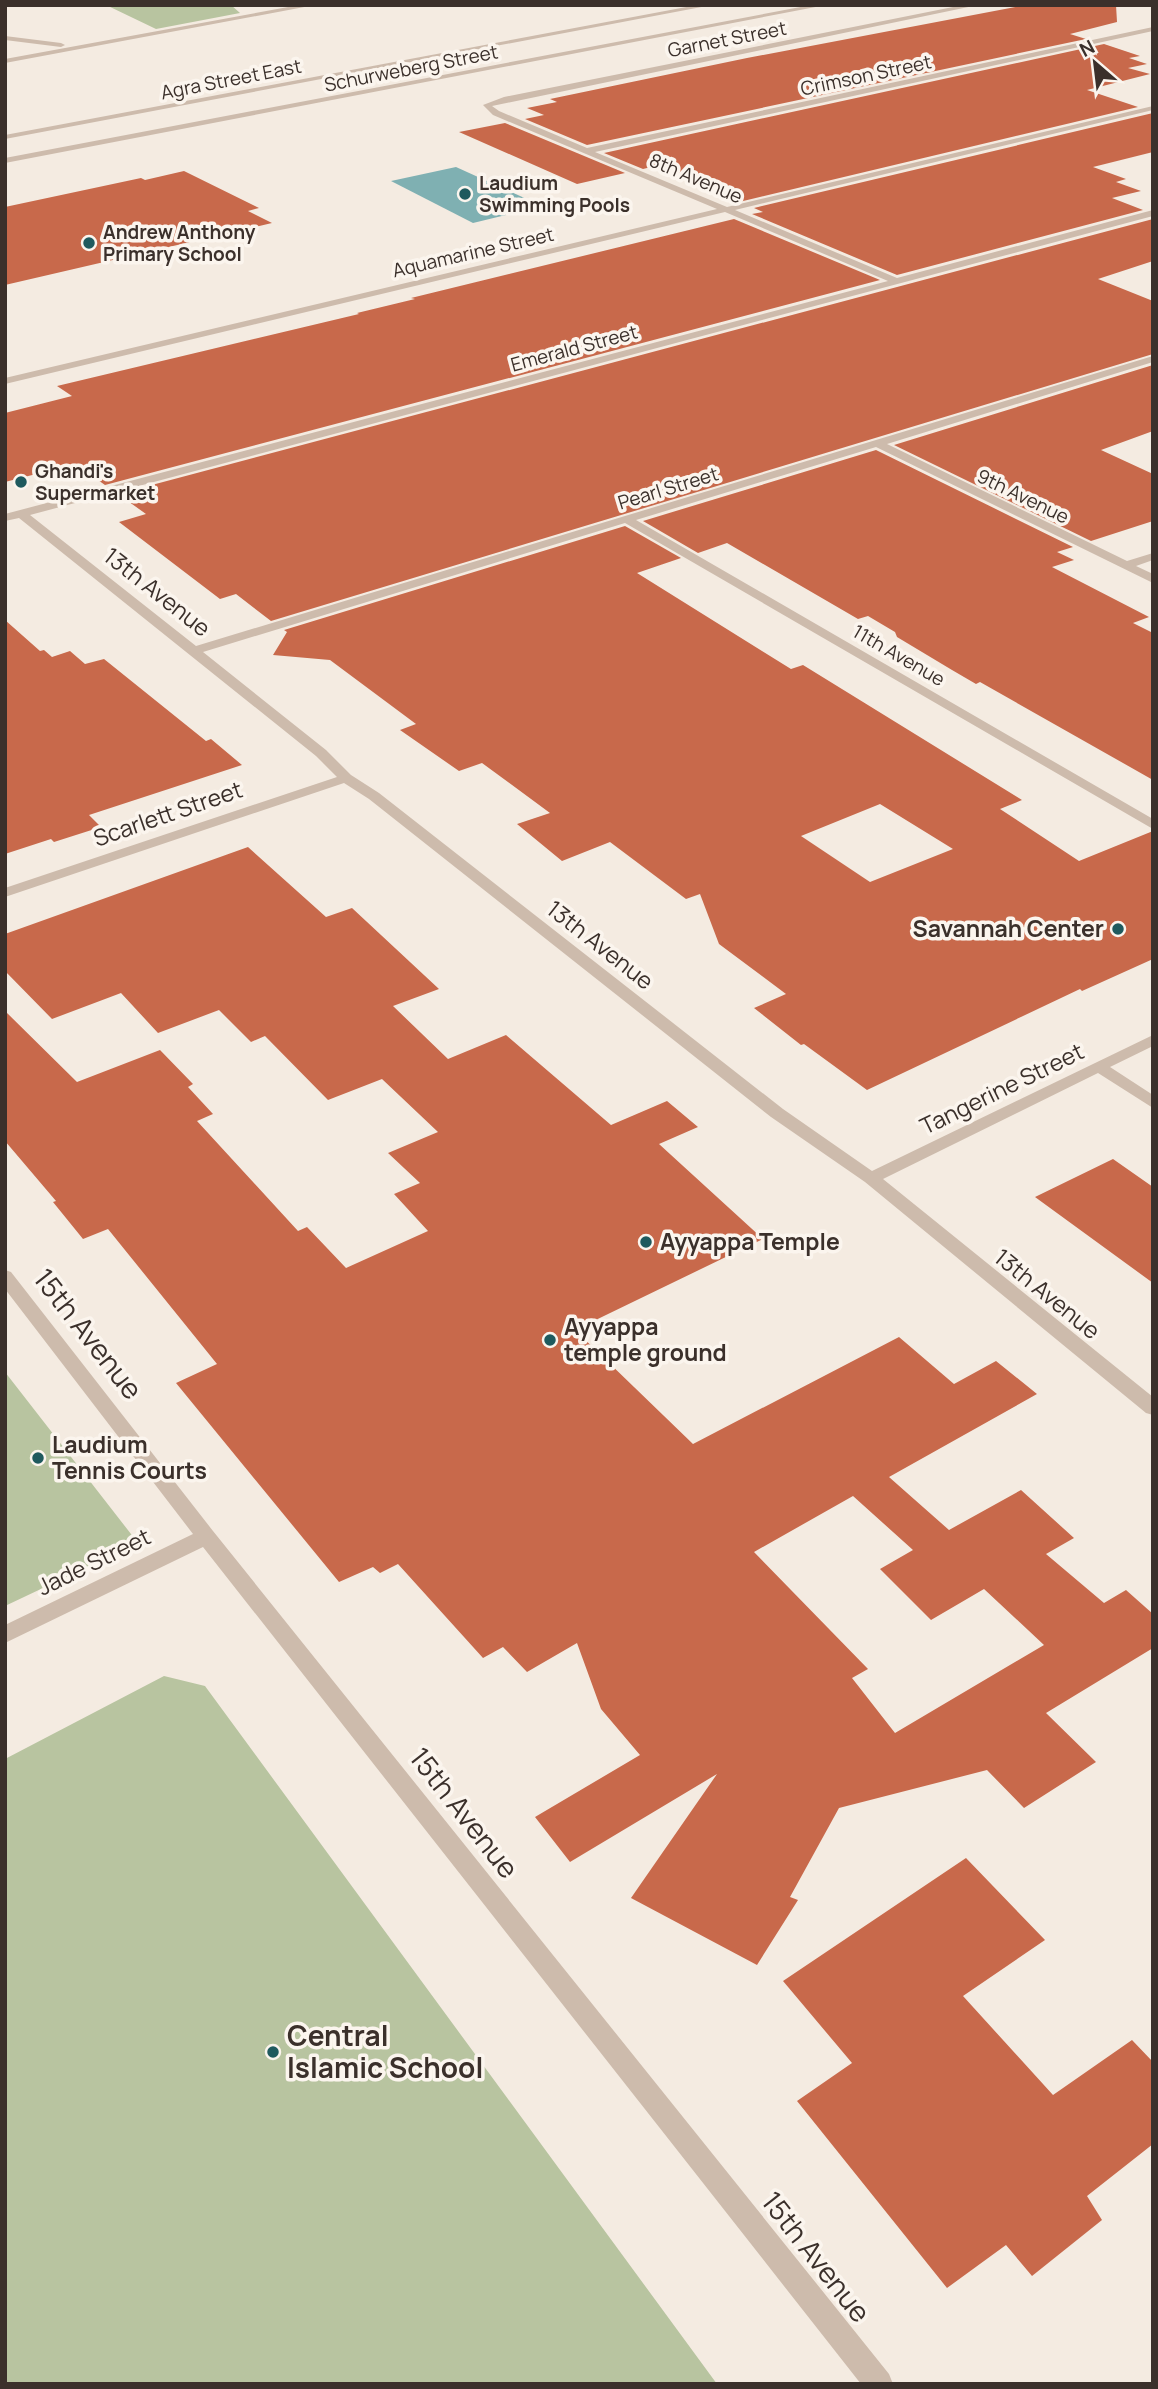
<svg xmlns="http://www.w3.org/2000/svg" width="1158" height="2389" font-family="Manrope,sans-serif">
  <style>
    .green { fill: #b8c4a0 }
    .water { fill: #7fb0b2 }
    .building { fill: #c8694b; fill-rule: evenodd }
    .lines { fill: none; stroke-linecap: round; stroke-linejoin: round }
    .minor { fill: #cdbbac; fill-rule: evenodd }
    .poi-dot { fill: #1f5a5e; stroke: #fbf5ee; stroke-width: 2.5 }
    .labels { text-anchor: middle; stroke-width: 7; stroke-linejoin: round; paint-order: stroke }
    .far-street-label { font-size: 19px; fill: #3b302b; stroke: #fbf5ee }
    .far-poi-label { font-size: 19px; font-weight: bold; fill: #3b302b; stroke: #fbf5ee; text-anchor: start }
    .street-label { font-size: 23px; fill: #3b302b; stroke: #fbf5ee }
    .poi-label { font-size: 23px; font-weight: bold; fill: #3b302b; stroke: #fbf5ee; text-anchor: start }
    .near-street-label { font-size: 28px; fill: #3b302b; stroke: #fbf5ee }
    .near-poi-label { font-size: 28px; font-weight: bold; fill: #3b302b; stroke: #fbf5ee; text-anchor: start }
  </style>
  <rect width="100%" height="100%" fill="#f4ebe1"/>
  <!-- green -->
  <path class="green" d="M106,5H231L240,13L156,29Z
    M5,1372L138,1543L5,1606Z
    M164,1676L205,1686L717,2384H8L5,2378V1759Z"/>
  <!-- water -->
  <path class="water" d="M456,167L542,206L473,223L391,181Z"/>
  <!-- building -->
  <path class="building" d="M1026,5H1116L1117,22L1070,34L1086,39L587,145L525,119L544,115L527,108L557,102L550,99L747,58Z
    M1104,44L1140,56L1129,58L1147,64L1128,68L1150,74L1087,90L1138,107L739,202L655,166L643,169L604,153Z
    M1153,113V152L1093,167L1126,179L1116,182L1141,191L1112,198L1143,210L897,275L752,214L763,212L754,208Z
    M505,123L625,173L577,184L459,132Z
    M184,171L259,208L248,211L272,223L5,285V207L141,178L145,180Z
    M734,219L880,280L105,485L75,464L5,482V413L72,396L57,386L359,314L357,313L415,299L411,298Z
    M1153,219V261L1098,279L1153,301V354L271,621L236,594L220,599L119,522L146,514L118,494Z
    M1153,365V431L1101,450L1153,474V521L1091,541L894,445Z
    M876,450L1073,547L1057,552L1074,560L1052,567L1149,617L1133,623L1153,633V780L980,682L976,684L952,670L897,637L895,632L868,616L858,619L727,543L698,553L643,521Z
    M625,526L681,558L637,573L791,669L803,665L1022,800L1000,809L1079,861L1153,831V959L1082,991L1080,989L867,1090L804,1044L801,1045L754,1008L786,994L719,944L700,894L686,899L610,842L562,861L517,824L550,813L482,763L459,771L400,730L416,724L330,660L273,655L287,632L284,630ZM880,804L953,849L870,882L801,836Z
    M5,620L40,651L44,650L52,657L70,651L85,664L104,659L206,741L211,739L242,765L89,815L101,827L54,842L51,839L5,854Z
    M248,847L326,917L352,908L439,989L393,1006L448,1059L506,1035L611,1125L667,1101L698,1127L659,1144L763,1239L575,1330L693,1444L899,1337L954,1384L996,1361L1037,1394L889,1477L949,1530L1021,1490L1074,1538L1046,1554L1104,1603L1126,1590L1153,1614V1648L1046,1713L1096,1762L1024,1808L987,1770L839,1808L790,1897L798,1900L757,1965L631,1898L717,1774L570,1862L535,1817L640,1755L601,1709L577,1643L527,1672L503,1647L483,1658L398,1564L380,1573L373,1567L339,1582L176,1383L217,1364L108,1229L83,1239L53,1202L56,1201L5,1141V1011L77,1082L160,1050L193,1084L188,1087L213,1114L197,1121L298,1231L307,1227L346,1268L428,1231L394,1194L420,1183L388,1153L438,1132L382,1079L328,1100L265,1036L251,1042L219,1010L158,1033L121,993L52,1019L5,971V934ZM853,1496L913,1550L880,1569L931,1620L984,1589L1044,1645L895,1733L852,1678L868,1669L754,1552Z
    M1113,1159L1153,1187V1283L1035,1197Z
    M966,1858L1045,1940L963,1996L1053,2095L1132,2040L1153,2062V2144L1087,2196L1102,2220L1032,2276L1006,2245L947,2288L797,2101L852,2063L783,1981Z"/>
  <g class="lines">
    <!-- minor -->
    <path class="minor" d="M299,5H315L5,63V59Z
      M697,5H712L5,139V135Z
      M811,5H826L5,163V158Z
      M963,5H978L492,106L499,111L587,148L1153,27V31L595,152L727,207L1153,106V110L735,210L897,278L1153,210V216L30,515L196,646L1153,356V362L887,444L1127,561L1153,553V560L1136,566L1153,574V583L876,447L636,520L1153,819V829L625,523L203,652L326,750L351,775L379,793L783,1109L872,1171L1153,1035V1046L1110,1067L1153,1095V1108L1098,1073L883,1179L1153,1397V1415L1146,1413L865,1182L771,1117L369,799L344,783L5,897V888L337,777L316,756L19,518L5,521V514L888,281L725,212L5,384V378L717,209L493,115L483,105L504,97Z
      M5,36L61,43L65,45L61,47L5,40Z
      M5,1270L11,1272L213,1531L889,2374L893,2384H861L203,1547L5,1643V1625L193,1534L5,1289Z"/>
  </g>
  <!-- markers -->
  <g class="poi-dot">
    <circle cx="465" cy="194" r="7"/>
    <circle cx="89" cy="243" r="7"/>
    <circle cx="21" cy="482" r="7"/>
    <circle cx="1118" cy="929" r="7"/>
    <circle cx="646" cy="1242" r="7"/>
    <circle cx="550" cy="1340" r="7"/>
    <circle cx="38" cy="1458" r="7"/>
    <circle cx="273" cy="2052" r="7"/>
  </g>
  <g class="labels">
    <!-- far-street labels -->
    <g class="far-street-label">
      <text transform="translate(727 39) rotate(-11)" y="7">Garnet Street</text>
      <text transform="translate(411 68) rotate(-11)" y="7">Schurweberg Street</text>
      <text transform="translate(866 75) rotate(-12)" y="7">Crimson Street</text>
      <text transform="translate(231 79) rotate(-11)" y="7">Agra Street East</text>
      <text transform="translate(696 178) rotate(23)" y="7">8th Avenue</text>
      <text transform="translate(473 252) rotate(-13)" y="7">Aquamarine Street</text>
      <text transform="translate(574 348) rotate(-15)" y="7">Emerald Street</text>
      <text transform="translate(668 488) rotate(-17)" y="7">Pearl Street</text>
      <text transform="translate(1023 496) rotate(26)" y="7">9th Avenue</text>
      <text transform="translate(899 655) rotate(30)" y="7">11th Avenue</text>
    </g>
    <!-- far-poi labels -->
    <g class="far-poi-label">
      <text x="479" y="190">Laudium<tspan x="479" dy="22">Swimming Pools</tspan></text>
      <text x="103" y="239">Andrew Anthony<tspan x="103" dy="22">Primary School</tspan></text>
      <text x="35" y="478">Ghandi's<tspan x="35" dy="22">Supermarket</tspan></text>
    </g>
    <!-- street labels -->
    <g class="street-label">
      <text transform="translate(157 592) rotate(38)" y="8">13th Avenue</text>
      <text transform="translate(168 814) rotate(-19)" y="8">Scarlett Street</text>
      <text transform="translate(600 945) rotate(38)" y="8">13th Avenue</text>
      <text transform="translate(1002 1089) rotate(-26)" y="8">Tangerine Street</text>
      <text transform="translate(1047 1294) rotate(39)" y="8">13th Avenue</text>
      <text transform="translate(94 1562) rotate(-26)" y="8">Jade Street</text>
    </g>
    <!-- poi labels -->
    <g class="poi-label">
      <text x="1104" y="937" text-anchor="end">Savannah Center</text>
      <text x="660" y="1250">Ayyappa Temple</text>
      <text x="564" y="1335">Ayyappa<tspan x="564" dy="26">temple ground</tspan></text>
      <text x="52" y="1453">Laudium<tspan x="52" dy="26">Tennis Courts</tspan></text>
    </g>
    <!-- near-street labels -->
    <g class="near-street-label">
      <text transform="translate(88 1334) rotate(52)" y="10">15th Avenue</text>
      <text transform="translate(464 1813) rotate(52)" y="10">15th Avenue</text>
      <text transform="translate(816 2257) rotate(52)" y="10">15th Avenue</text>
    </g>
    <!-- near-poi labels -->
    <g class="near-poi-label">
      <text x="287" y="2046">Central<tspan x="287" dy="32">Islamic School</tspan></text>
    </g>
  </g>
  <!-- border -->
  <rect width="1158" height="2389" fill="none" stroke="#3b302b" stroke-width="14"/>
  <!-- north arrow -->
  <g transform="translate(1095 63) rotate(332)" stroke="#fbf5ee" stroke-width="5" paint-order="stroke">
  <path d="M0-5L12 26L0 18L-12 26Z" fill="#3b302b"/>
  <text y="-10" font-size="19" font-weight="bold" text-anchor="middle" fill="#3b302b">N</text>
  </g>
</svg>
